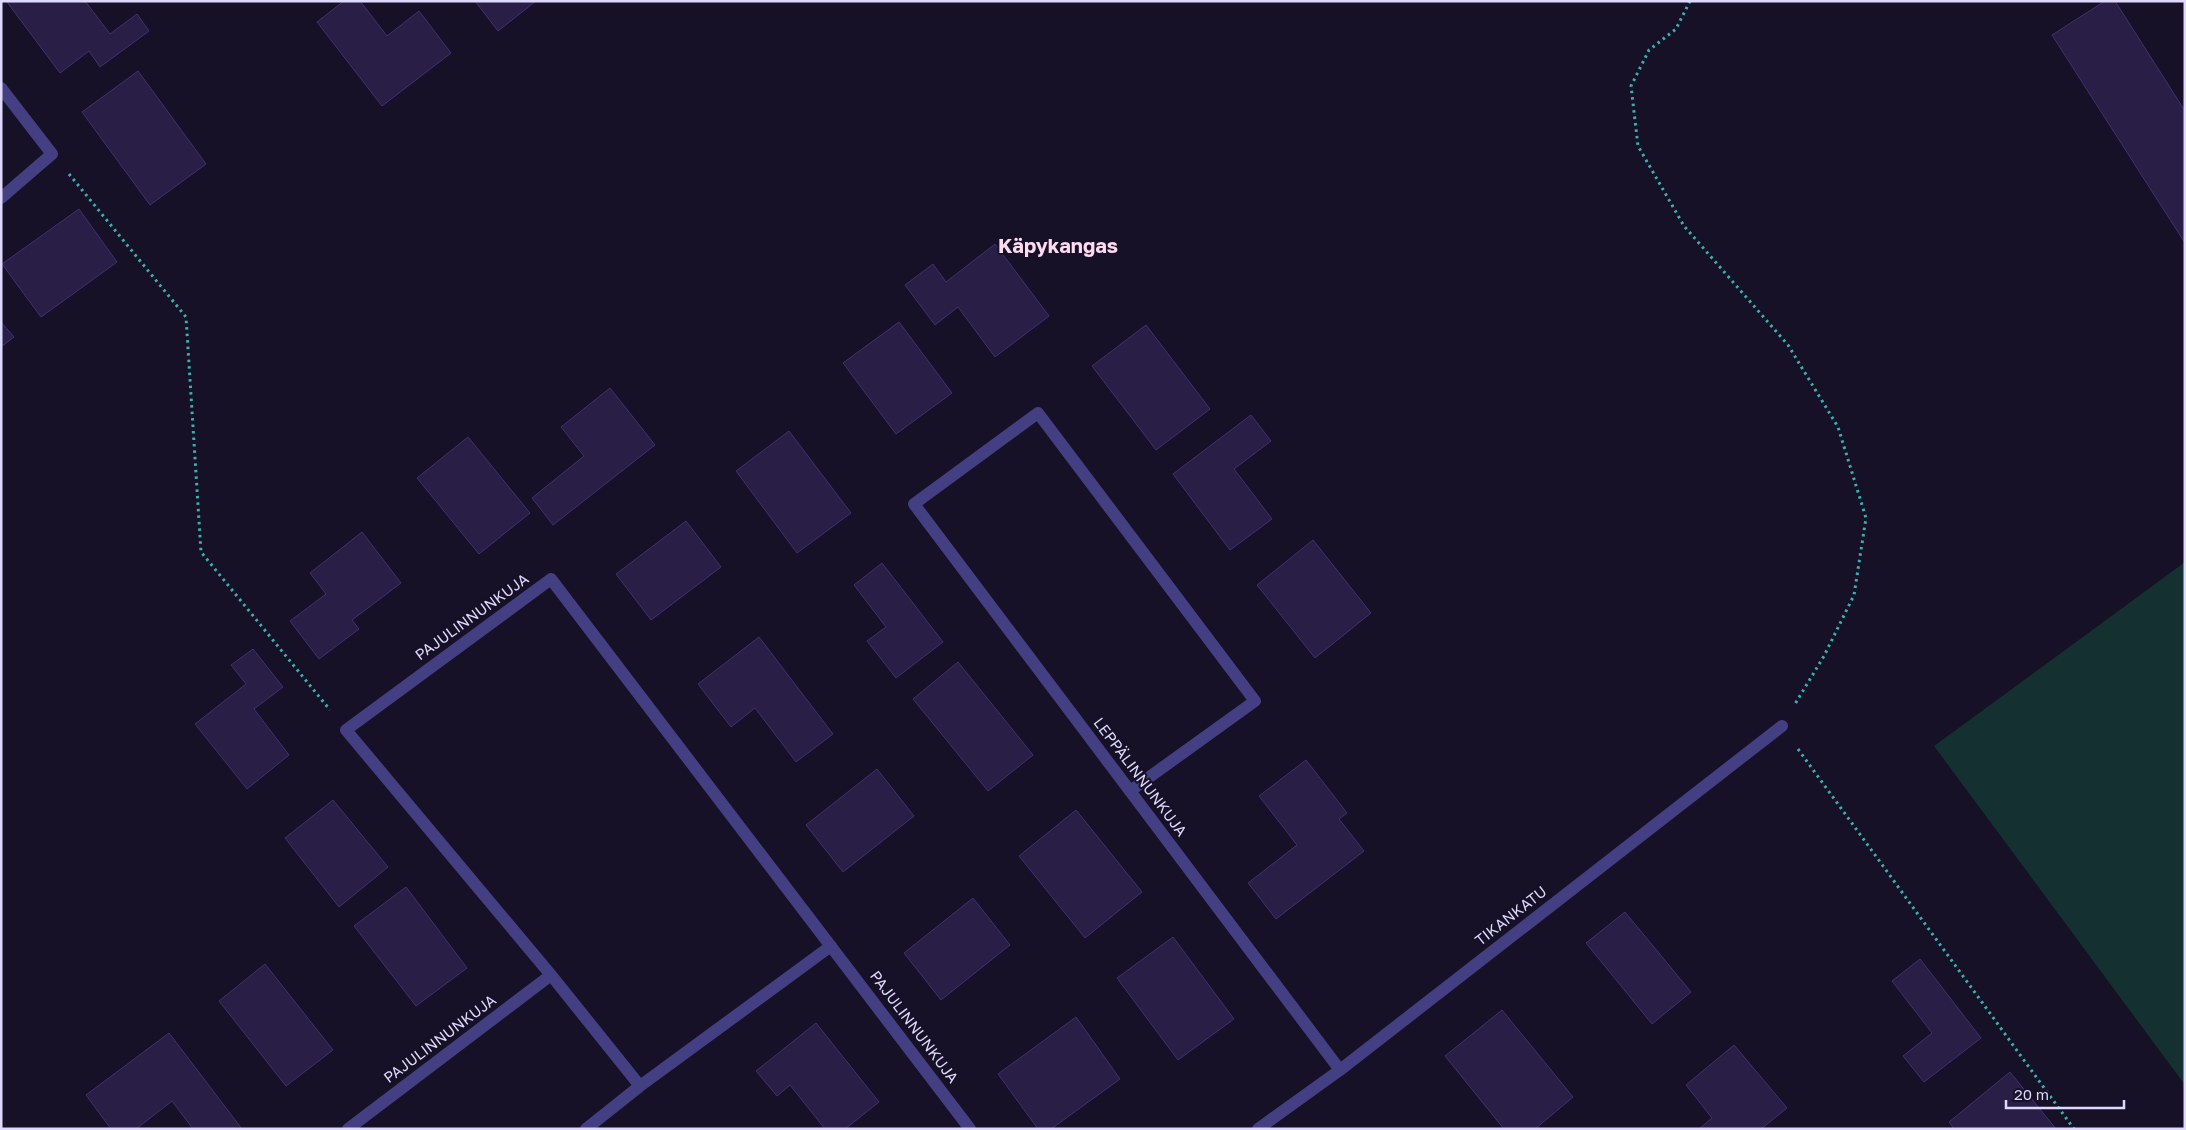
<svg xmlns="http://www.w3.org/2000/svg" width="2186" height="1130" font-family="'Golos Text',sans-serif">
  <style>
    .green { fill: #143030 }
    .building { fill: #281e46; stroke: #413171 }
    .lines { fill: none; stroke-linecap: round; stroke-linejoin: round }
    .path { stroke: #37b2b0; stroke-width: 3; stroke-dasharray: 2.5 4; stroke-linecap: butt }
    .minor { stroke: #443f83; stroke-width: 12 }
    .labels { text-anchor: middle; stroke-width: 4; stroke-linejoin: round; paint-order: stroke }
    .street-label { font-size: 15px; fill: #ded9fd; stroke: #161126 }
    .district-label { font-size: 20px; font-weight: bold; fill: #fddaef; stroke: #161126 }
  </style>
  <rect width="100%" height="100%" fill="#161126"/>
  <!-- green -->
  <path class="green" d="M2185,562V1085L1934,746Z"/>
  <!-- building -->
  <path class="building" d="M85,1L110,34L137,14L149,31L100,67L89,51L60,73L7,2Z
    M344,1H360L387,36L419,11L451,53L382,106L317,22Z
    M475,1H536L498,31Z
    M2105,1H2115L2185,111V243L2052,35Z
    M138,71L206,164L150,205L82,112Z
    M79,209L117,262L41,317L2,264Z
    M995,244L1049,316L995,357L958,307L935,325L905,285L933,264L946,282Z
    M1,322L14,337L1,347Z
    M899,322L952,393L896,434L843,363Z
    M1146,325L1210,409L1156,450L1092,366Z
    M610,388L655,445L553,525L532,498L584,456L561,427Z
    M1251,415L1271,441L1234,469L1272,519L1230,550L1173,474Z
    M789,431L851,513L797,553L736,471Z
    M468,437L530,513L479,554L417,478Z
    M686,521L721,567L651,620L616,574Z
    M362,532L401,583L352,620L359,629L319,659L290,621L326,594L310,573Z
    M1313,540L1371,613L1315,658L1257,585Z
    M882,563L943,642L896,678L867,641L886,627L854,585Z
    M759,637L833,734L796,762L755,708L731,727L698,684Z
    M253,649L283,687L254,709L289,755L247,789L195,724L246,684L231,665Z
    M958,662L1033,755L988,791L913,699Z
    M1306,760L1347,813L1339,819L1364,851L1276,919L1248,883L1297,845L1259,796Z
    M877,769L914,816L843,872L806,825Z
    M333,800L388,867L339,907L285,838Z
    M1076,810L1142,892L1085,938L1019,856Z
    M406,887L467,968L416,1006L354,926Z
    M973,898L1010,945L941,1000L904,953Z
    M1625,912L1691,992L1652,1024L1586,943Z
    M1173,937L1234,1019L1178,1060L1117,978Z
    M1920,959L1981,1038L1924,1082L1903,1056L1932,1033L1892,981Z
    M265,964L333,1050L286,1086L219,1001Z
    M1502,1010L1573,1097L1535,1129H1504L1445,1056Z
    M1076,1017L1120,1079L1051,1129H1038L998,1074Z
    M816,1023L879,1102L845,1129H825L790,1085L777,1096L756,1071Z
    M169,1033L242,1129H193L172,1101L136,1129H111L86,1095Z
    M1734,1045L1787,1108L1761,1129H1699L1712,1118L1686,1085Z
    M2010,1072L2056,1129H1954L1949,1122Z"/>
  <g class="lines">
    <!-- path -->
    <path class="path" d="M1690,1L1676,29L1649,50L1631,86L1638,146L1684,226L1788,345L1838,427L1866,518L1854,595L1824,656L1795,704
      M69,174L186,317L201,552L330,710
      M1798,749L2074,1129"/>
    <!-- minor -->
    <path class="minor" d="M1,88L52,154L1,198
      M1130,791L1255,701L1038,413L914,504L1340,1070
      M640,1086L551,975L346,730L551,579L970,1129
      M348,1129L551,975
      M586,1129L640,1086L831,946
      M1258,1129L1340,1070L1782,726"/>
  </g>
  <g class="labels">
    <!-- street labels -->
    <g class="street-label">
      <text transform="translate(472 617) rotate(-36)" y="5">PAJULINNUNKUJA</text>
      <text transform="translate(1140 777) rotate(53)" y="5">LEPPÄLINNUNKUJA</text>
      <text transform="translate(1511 916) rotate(-38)" y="5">TIKANKATU</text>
      <text transform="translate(914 1027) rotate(53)" y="5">PAJULINNUNKUJA</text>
      <text transform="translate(440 1039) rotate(-37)" y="5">PAJULINNUNKUJA</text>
    </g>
    <!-- district labels -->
    <g class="district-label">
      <text x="1058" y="253">Käpykangas</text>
    </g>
  </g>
  <!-- border -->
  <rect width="2186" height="1130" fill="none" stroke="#ded9fd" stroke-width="5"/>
  <!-- scale -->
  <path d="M2006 1100v8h118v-8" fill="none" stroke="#ded9fd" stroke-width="2.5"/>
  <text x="2014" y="1100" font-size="15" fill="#ded9fd" stroke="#161126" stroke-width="4" paint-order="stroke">20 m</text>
</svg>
